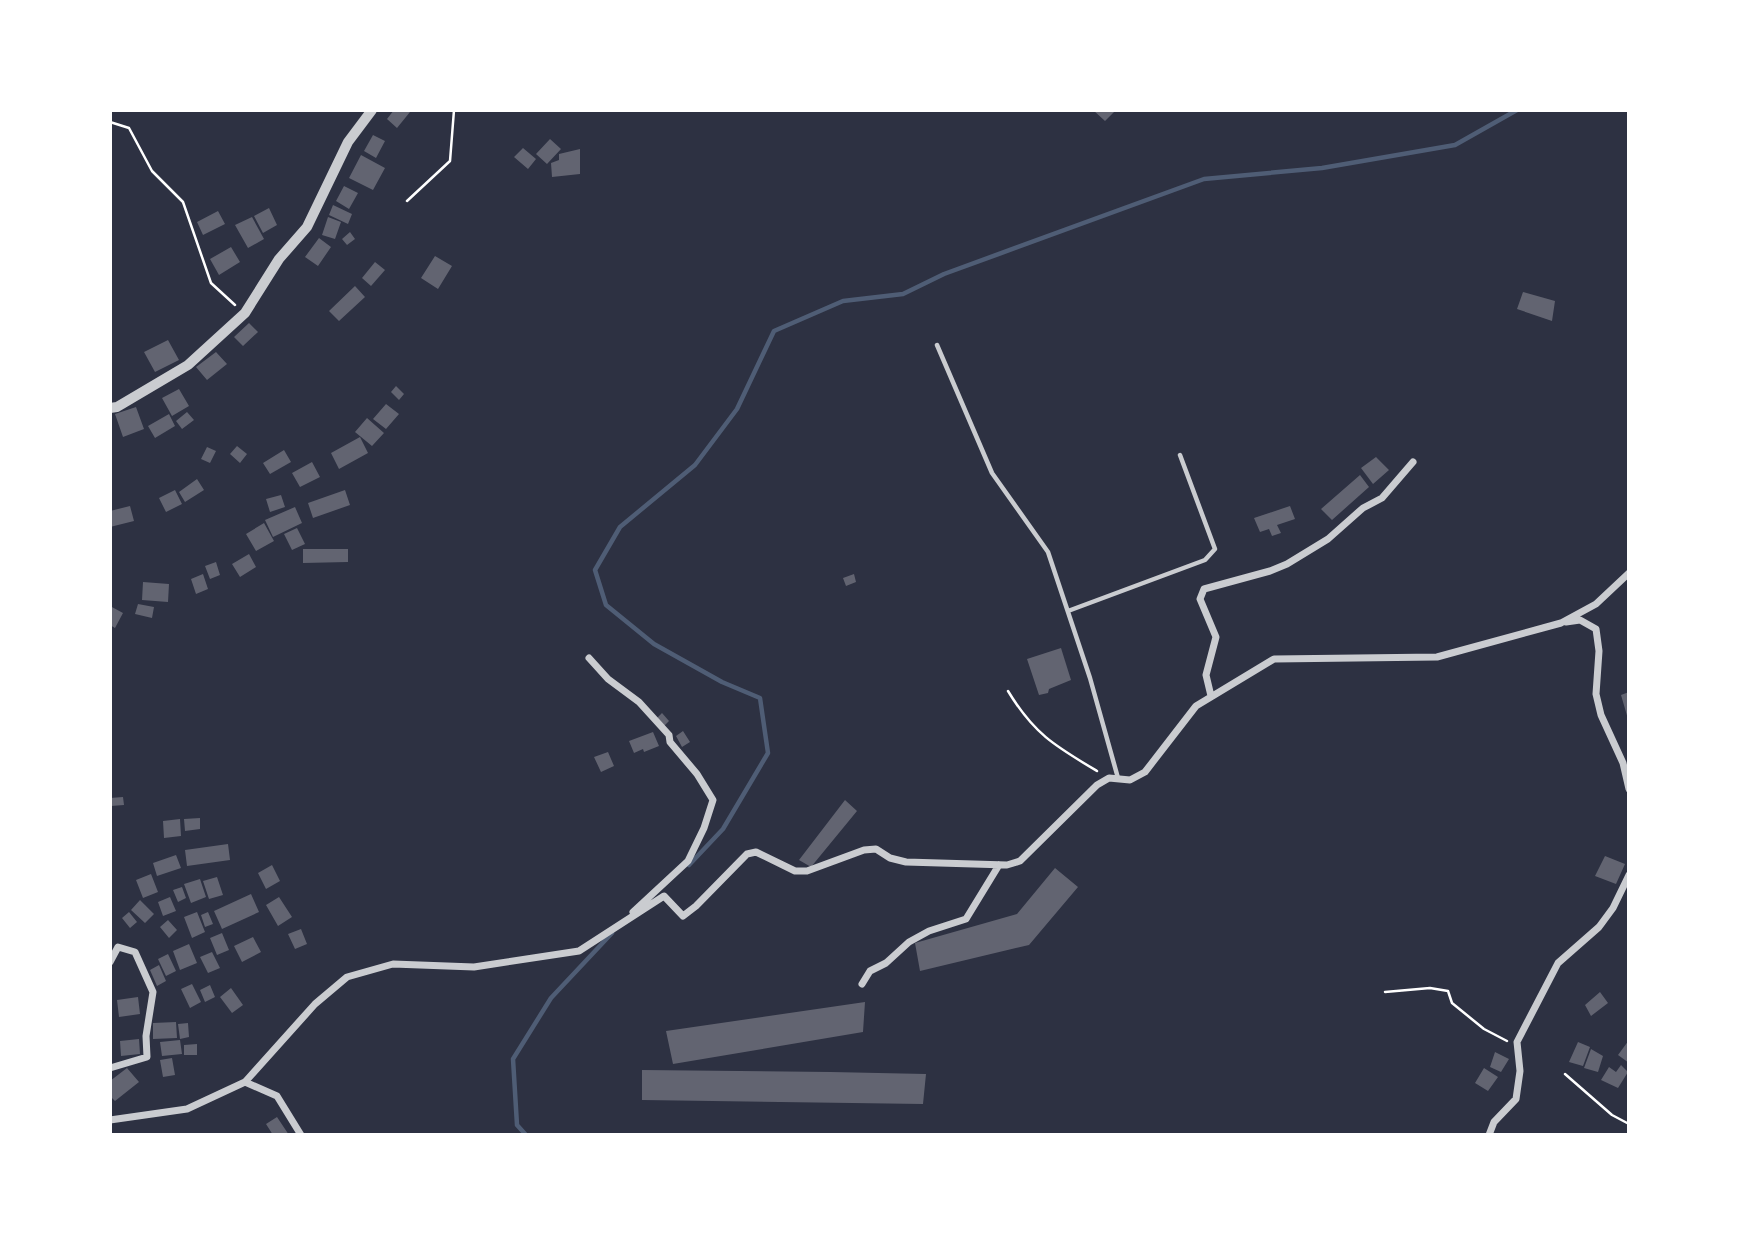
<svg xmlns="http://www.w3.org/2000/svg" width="1739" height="1245" font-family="Rubik,sans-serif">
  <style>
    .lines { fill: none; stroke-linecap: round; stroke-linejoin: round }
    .stream { stroke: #4f5d75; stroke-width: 4.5 }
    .building { fill: #626471 }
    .path { stroke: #fff; stroke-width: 2.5 }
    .service { stroke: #caccd0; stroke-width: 4.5 }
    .minor { stroke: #caccd0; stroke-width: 7 }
    .tertiary { stroke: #caccd0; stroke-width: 10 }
  </style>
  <rect width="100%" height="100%" fill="#2d3142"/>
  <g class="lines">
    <!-- stream -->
    <path class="stream" d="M689,865L723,829L768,753L760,698L722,682L654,644L606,605L595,570L620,527L695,465L737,409L774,331L843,301L903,294L944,274L1204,179L1322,168L1455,145L1517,110
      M526,1135L517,1125L513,1059L551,998L612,933"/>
  </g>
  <!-- building -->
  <path class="building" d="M394,110L410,112L397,128L387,119Z
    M1093,110H1116L1105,121Z
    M373,135L385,141L376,158L364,151Z
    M550,139L561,149L547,164L536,154Z
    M523,148L536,159L528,169L514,157Z
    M580,149V174L552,177L551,163L559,160V154Z
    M361,155L385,168L373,190L349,178Z
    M344,186L358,193L349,209L336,201Z
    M333,205L352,214L348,224L329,215Z
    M269,208L277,225L263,233L254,216Z
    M218,211L225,224L203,235L197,222Z
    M252,217L264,239L248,248L235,225Z
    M328,217L341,222L335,239L322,235Z
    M350,232L355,239L347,245L342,239Z
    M319,238L331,247L318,266L305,257Z
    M231,247L240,262L219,275L210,259Z
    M435,256L452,266L438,289L421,278Z
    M375,262L385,270L371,286L362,278Z
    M355,286L365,297L339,321L329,311Z
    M1523,292L1555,301L1552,321L1517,309Z
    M249,323L258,332L243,346L234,337Z
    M168,340L179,360L155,372L144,352Z
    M216,352L227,364L207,380L196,367Z
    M396,386L404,394L399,400L391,392Z
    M179,389L189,406L172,416L162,398Z
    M386,404L399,414L386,429L373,419Z
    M136,407L144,429L123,437L115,414Z
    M187,412L194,420L182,429L176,421Z
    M169,414L175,426L155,438L148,426Z
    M367,418L384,433L372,446L355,432Z
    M360,437L368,453L339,469L331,453Z
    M237,446L247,454L240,463L230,454Z
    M207,447L216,451L210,463L201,459Z
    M284,450L291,462L270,474L263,463Z
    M1376,457L1389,470L1373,484L1361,468Z
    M312,462L320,477L300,487L292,473Z
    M1360,475L1369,487L1332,520L1321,509Z
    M197,479L204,490L185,502L179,492Z
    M175,490L182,504L166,512L159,498Z
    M345,490L350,505L313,518L308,503Z
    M281,495L285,507L270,512L266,499Z
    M130,506L134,521L110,527V511Z
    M1290,506L1295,519L1277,525L1281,533L1272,536L1269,529L1260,532L1254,518Z
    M295,507L302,523L273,537L265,520Z
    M264,523L274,541L256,551L246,534Z
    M297,528L305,544L292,550L284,534Z
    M303,549H348V562L303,563Z
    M249,554L256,567L240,577L232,564Z
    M216,562L220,575L210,579L205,566Z
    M203,574L208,589L196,594L191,579Z
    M854,574L856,582L846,586L843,578Z
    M143,582L169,584L168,602L142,600Z
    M138,604L154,607L152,618L135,614Z
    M110,606L123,613L115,628L110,625Z
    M1061,648L1071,680L1049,689L1048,693L1039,695L1027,659Z
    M1629,692V719H1628L1621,695Z
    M662,713L669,721L664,726L657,718Z
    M683,731L690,742L682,747L676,736Z
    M653,732L659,746L644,752L643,749L634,753L629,741Z
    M608,752L614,766L601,772L594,757Z
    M123,797L124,805L111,806L110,798Z
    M845,800L857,811L811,867L799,860Z
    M200,818V829L185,831L184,819Z
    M180,819L181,836L164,838L163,821Z
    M228,844L230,860L187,866L185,850Z
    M176,855L181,868L157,876L153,863Z
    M1605,856L1625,864L1616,884L1595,876Z
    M272,865L280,881L266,889L258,873Z
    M1055,868L1078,887L1029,945L920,971L915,943L1017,914Z
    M151,874L158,892L143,898L136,880Z
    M217,877L223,895L209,899L203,881Z
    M200,879L206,897L191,903L184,884Z
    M182,887L186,898L178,902L173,890Z
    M251,894L259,912L222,929L214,911Z
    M170,897L176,911L163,916L158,902Z
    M279,897L292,917L278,926L266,905Z
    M140,900L154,914L145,923L131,910Z
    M129,912L137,922L130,928L122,918Z
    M197,912L205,932L192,938L184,917Z
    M208,912L213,924L205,927L201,915Z
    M168,920L177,930L169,938L160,927Z
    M301,929L307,944L295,949L288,934Z
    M222,933L229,950L217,955L210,938Z
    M253,937L261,952L242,962L234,946Z
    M189,944L197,963L180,970L173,951Z
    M212,952L220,968L208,973L200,957Z
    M168,954L176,971L166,976L158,959Z
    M159,965L166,981L157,986L150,970Z
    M192,984L201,1002L190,1008L181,989Z
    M210,985L215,997L205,1002L200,990Z
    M231,988L243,1005L232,1013L220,997Z
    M1600,992L1608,1003L1591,1016L1585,1005Z
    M138,997L140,1014L119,1017L117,1000Z
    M865,1002L863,1032L673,1064L666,1031Z
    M176,1022L177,1038L153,1039V1023Z
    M188,1023L189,1037L180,1039L178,1024Z
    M139,1039L140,1054L121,1056L120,1041Z
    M180,1040L182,1054L162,1056L160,1042Z
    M1629,1040V1063L1618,1055Z
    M1578,1042L1590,1047L1583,1066L1569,1062Z
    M197,1044V1055H184V1045Z
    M1591,1049L1603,1056L1598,1072L1584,1068Z
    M1495,1052L1509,1059L1501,1072L1490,1067Z
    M172,1058L175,1075L163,1077L160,1060Z
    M1621,1065L1628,1072L1618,1088L1601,1080L1609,1067L1616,1072Z
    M127,1068L139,1082L115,1101L110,1096V1081Z
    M1484,1068L1498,1077L1488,1091L1475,1083Z
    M642,1070L831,1072L926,1074L923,1104L642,1100Z
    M277,1117L289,1135H273L266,1124Z"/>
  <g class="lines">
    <!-- path -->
    <path class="path" d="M110,122L129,128L152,171L183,202L211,283L235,305
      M407,201L450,161L454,110
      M1008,691C1034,734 1055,746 1097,771
      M1385,992L1430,988L1448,991L1452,1003L1484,1029L1507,1041
      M1565,1074L1612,1115L1629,1124"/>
    <!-- service -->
    <path class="service" d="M937,345L992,473L1048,552L1090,678L1118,778
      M1068,611L1205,560L1215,549L1180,455"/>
    <!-- minor -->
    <path class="minor" d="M1566,622L1580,620L1596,629L1599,651L1596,694L1601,715L1623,763L1629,789
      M589,658L608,679L639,702L669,735L670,742L697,774L713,800L704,828L688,861L633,912
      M1211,696L1206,675L1216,637L1200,599L1204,589L1270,571L1287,564L1328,539L1363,508L1382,498L1413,462
      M110,962L118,947L135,952L153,992L146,1036L147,1057L110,1068
      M862,984L870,971L886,963L909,942L929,931L966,919L999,865
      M245,1082L277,1096L301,1135
      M110,1120L187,1109L245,1082L315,1004L347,977L393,964L474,967L579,951L664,896L683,916L696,906L747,854L756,852L795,871H807L864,850L876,849L890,858L906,862L1007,865L1020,861L1097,785L1109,778L1130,780L1145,772L1196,706L1274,659L1437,657L1561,623L1596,604L1629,573
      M1489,1135L1494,1122L1516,1099L1520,1071L1517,1042L1558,963L1599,927L1613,908L1629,875"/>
    <!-- tertiary -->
    <path class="tertiary" d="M110,408L117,407L188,365L245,313L279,259L307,227L348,142L372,110"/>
  </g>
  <!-- border -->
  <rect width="1739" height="1245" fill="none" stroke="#ffffff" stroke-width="224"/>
</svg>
